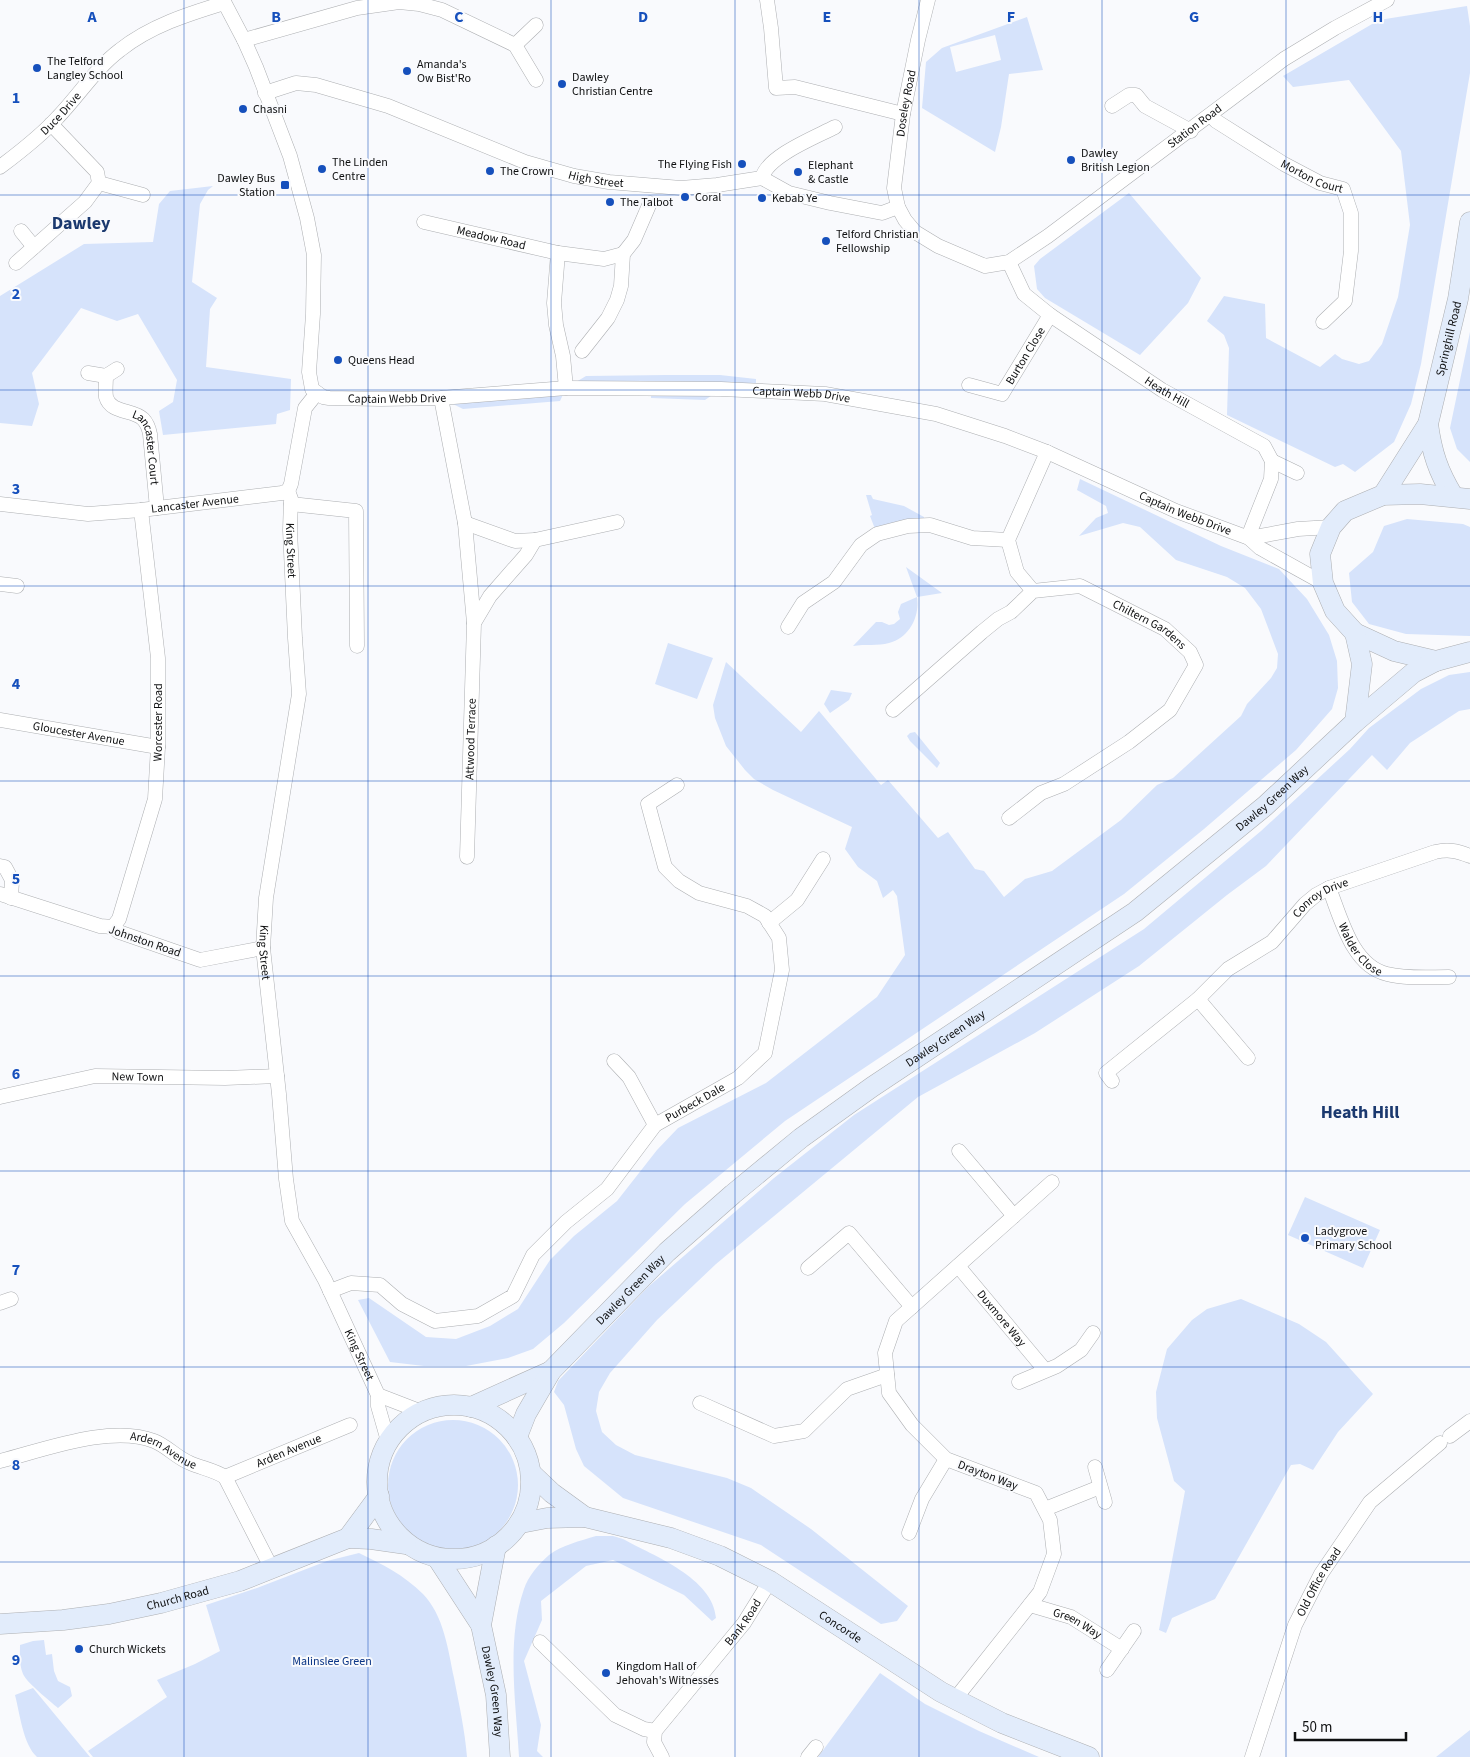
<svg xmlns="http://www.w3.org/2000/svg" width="1470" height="1757" font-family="'Source Sans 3',sans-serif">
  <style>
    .green { fill: #d6e3fb; fill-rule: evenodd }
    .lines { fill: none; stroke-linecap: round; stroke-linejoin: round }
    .street-casing { stroke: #adafb2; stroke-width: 15 }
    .secondary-casing { stroke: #adafb2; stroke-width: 21 }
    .street { stroke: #fff; stroke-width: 14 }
    .secondary { stroke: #e2ecfb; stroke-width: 20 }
    .grid { fill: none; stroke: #1650bc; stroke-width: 1; stroke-opacity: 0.55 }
    .poi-dot { fill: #1650bc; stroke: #f9fafd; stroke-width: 2 }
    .labels { text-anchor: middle; stroke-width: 4; stroke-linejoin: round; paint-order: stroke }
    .poi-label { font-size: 12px; fill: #0f1011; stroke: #f9fafd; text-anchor: start }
    .street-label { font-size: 12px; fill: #0f1011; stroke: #f9fafd }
    .park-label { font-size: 12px; fill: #0a3585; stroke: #f9fafd }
    .district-label { font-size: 18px; font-weight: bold; fill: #1b396f; stroke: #f9fafd }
    .grid-label { font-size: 16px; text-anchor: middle; font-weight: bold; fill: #1650bc; stroke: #f9fafd; stroke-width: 4; stroke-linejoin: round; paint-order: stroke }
  </style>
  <rect width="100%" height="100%" fill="#f9fafd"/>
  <!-- green -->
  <path class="green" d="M1467,6L1470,26V73L1421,364L1411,404L1394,442L1355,472L1343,464L1335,467L1227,415L1229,348L1224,335L1207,321L1224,296L1265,304L1266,338L1320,367L1335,354L1342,359L1359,364L1369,361L1382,344L1398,297L1410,225L1401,151L1349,80L1293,87L1283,76L1379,20Z
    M1027,17L1043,70L1009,74L1001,127L995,152L922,108L926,62L942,48ZM995,35L1001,60L956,72L950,47Z
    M213,186L208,190L200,204L192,282L217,298L210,309L206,367L291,379L290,410L277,414L276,424L163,435L159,411L173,402L177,380L138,314L117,321L81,308L32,373L39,404L32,426L0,423V296L84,244L153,242L159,204L170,191Z
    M1129,193L1201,278L1188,303L1140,355L1045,298L1037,289L1034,266L1040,259Z
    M1470,332V462L1457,449L1450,428Z
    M666,375H720L756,379V390L721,389L705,400L651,398V388H566L560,401L463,409L441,398L566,388L586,376Z
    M1080,479L1221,546L1279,569L1307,599L1329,635L1337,661L1338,688L1332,709L1296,750L1204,829L1124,894L785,1121L685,1204L564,1323L533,1349L508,1358L466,1366H424L390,1362L358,1300L369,1298L426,1337L456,1339L490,1326L518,1309L550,1260L574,1236L617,1201L657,1150L678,1128L766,1083L877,997L905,955L897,896L893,890L883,898L877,881L858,867L845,849L852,827L773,790L754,779L745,770L726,746L715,718L713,705L726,662L801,732L819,711L881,785L888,780L938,838L948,832L975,869L984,871L1004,897L1025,879L1052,871L1121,820L1157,785L1173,778L1241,716L1247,704L1271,678L1277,668L1278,654L1261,609L1245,588L1227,577L1176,560L1140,527L1123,523L1079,536L1096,518L1108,513L1106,506L1077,490Z
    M866,495H871L873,499L904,506L924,517V525L877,534L870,516L872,515Z
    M1407,519L1463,524L1470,527V636L1406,634L1369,624L1352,602L1349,573L1373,552L1384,526Z
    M906,567L942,593L917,597C920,617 909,638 889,643C878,646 865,644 853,646L876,622H882L889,625L894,624L900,619L898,612L901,604L917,597Z
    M668,643L713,658L697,699L655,684Z
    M1470,672V709L1459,711L1410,743L1387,770L1372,755L1266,866L1227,895L1139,966L1035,1033L918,1097L716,1264L657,1320L610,1373L599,1392L596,1411L602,1432L616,1445L635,1455L727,1478L751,1488L811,1529L908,1606L897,1621L881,1624L761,1545L623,1498L584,1466L576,1449L564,1405L554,1392L558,1381L648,1287L774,1178L854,1115L1144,929L1261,831L1350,749L1369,728L1421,689L1449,675Z
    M831,690L852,693L849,700L830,713L824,704Z
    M915,732L940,763L937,768L910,741L907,736L910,733Z
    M1305,1197L1380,1230L1363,1268L1288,1235Z
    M1241,1299L1299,1324L1326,1342L1373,1394L1338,1432L1313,1470L1300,1464L1291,1465L1215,1599L1172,1618L1166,1633L1159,1630L1185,1491L1174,1481L1157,1418L1156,1392L1167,1349L1192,1320L1207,1309Z
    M388 1485a65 65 0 1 1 130 0a65 65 0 1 1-130 0Z
    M596,1536H613L623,1539C654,1556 713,1578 716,1618L712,1621L684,1595L613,1560L586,1566L541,1601L542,1620L524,1661L541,1725L537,1751L543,1757H519C516,1704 506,1640 524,1589C528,1576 539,1564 549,1555C562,1545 580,1541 596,1536Z
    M359,1553C382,1564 404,1575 423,1594C444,1616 448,1649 454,1678C459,1704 465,1731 467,1757H93L88,1751L167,1697L157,1680L195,1664L220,1651L206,1605L257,1588L327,1561Z
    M44,1640L46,1655L52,1654L54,1671L58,1681L70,1687L72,1696L58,1708C50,1701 27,1683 23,1674C19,1665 20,1654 20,1645L33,1641Z
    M880,1673L925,1704L979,1731L1039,1757H818Z
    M33,1688L90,1757H37C23,1744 20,1714 15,1695Z
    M1470,1730V1757H1436Z"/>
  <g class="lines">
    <!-- street casing -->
    <g class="street-casing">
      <g id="street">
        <path id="s1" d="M223,0L244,40L256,67L290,156L307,218L314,255L313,314L309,372L312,389L323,397L329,398L381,399L441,398L566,388L721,389L825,394L936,414L1005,436L1047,452L1176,511L1249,538L1260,548L1323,583"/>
        <path d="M767,0L771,28L776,88L795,87L903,114"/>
        <path d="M244,40L357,8L399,2L419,4L442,10L515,45L536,80"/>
        <path d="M515,45L536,25"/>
        <path id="s2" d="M265,93L296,83L316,85L388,106L525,162L574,176L609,182L681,188L717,185L762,178"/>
        <path d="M1112,106L1129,95H1136L1145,106L1191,131"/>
        <path id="s3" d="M1211,115L1216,121L1284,164L1320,183L1343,189L1351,213V251L1345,301L1323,322"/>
        <path id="s4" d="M0,167C20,152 41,136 58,117C79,95 96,68 120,50C150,26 188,14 224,3"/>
        <path id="s5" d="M762,178L789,193L830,203L882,213L898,207L905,220L915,232L938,246L985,266L1009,262L1048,236L1284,59L1335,28L1387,0"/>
        <path d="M762,178C767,156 816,137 835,127"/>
        <path d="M99,183L143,195"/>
        <path id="s6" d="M898,207L894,188L903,114L918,40L928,0"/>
        <path id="s7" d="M424,222L558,253L604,259L623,254"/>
        <path d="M21,231L34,247"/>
        <path d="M558,253L554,303L556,325L563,356L566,388"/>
        <path id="s8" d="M1009,262L1024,294L1050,315L1162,390L1264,446L1272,461L1271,479L1250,532L1249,538"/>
        <path d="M16,263L85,202L99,183L97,172L51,124"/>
        <path d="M582,351L608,318L617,300L621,286L623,254L634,240L650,203"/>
        <path d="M88,373L106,376L117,369"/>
        <path id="s9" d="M106,376C106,382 105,391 106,397C111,414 133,409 143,419C147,423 149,429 150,434L157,508"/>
        <path id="s10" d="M969,385L1002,394L1050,315"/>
        <path d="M441,398L465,523L474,623"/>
        <path d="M1272,461L1297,473"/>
        <path id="s11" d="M288,491L291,499L290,530L295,638L299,694L266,898L263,948L279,1094L286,1179L292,1221L325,1280L378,1395V1406L388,1441"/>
        <path id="s12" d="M0,504L88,514L141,510L282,493L288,491L291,484L305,408L317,393"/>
        <path d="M291,504L356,511L357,646"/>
        <path d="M465,523L515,541L535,540"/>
        <path d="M1249,538L1298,529L1331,527"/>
        <path d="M0,584L17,586"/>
        <path d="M1033,591L1017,572L1008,540L1047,452"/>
        <path d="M788,627L803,603L834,582L861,545L877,534L908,526L930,525L972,538L1008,540"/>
        <path id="s13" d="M893,710L982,632L998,619L1011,612L1033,591L1080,586L1165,629L1190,652L1196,665L1170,710L1129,742L1064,784L1041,793L1009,818"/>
        <path id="s14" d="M0,720L158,747"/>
        <path id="s15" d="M467,857L474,623L490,596L526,555L535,540L617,522"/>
        <path d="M0,866L5,867L12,880L11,898"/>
        <path id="s16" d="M1329,888C1341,918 1352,966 1387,974C1406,979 1429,977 1449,977"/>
        <path d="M0,894L100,926L113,927L119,932L200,960L263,948"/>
        <path d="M769,923L797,900L823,859"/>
        <path id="s17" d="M113,927L119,919L155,799L158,747V658L141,510"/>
        <path d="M1198,999L1248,1058"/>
        <path d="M614,1061L629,1077L655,1125"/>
        <path id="s18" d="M1112,1081L1106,1073L1198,999L1228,969L1272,942L1305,904L1316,895L1329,888L1435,852C1449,849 1457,851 1470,856"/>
        <path id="s19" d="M0,1097L95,1076L225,1078L277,1076"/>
        <path d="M959,1151L1014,1216"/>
        <path id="s20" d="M958,1266L1045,1370"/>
        <path d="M808,1268L849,1233L912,1307"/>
        <path id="s21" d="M330,1291L351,1283L380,1285L402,1304L435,1321L478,1316L513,1296L533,1255L566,1222L607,1189L655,1125L738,1078L765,1053L782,970L779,938L765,916L747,906L699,893L679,881L665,867L648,804L677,785"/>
        <path d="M0,1303L11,1299"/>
        <path d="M1019,1382L1057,1366L1081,1350L1093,1333"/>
        <path d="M378,1395L422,1412"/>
        <path d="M700,1403L774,1436L804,1431L847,1389L887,1375"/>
        <path d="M1450,1436L1470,1421"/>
        <path id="s22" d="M0,1461C44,1450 111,1424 154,1441C167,1446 177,1458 190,1463C201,1468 214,1470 225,1477L272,1569"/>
        <path d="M1095,1467L1105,1502"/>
        <path id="s23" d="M225,1477L350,1425"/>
        <path d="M1045,1509L1100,1487"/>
        <path d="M909,1533L922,1499L946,1459"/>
        <path id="s24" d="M1030,1605L1071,1617L1122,1649"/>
        <path d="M540,1642L615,1715L644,1729L655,1731"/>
        <path d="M1107,1670L1134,1631"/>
        <path d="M955,1699L1040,1592L1054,1554L1050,1520L1036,1493L946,1459L912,1425L889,1393L885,1353L896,1321L1052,1182"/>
        <path id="s25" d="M662,1757L654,1742L655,1731L744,1623L770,1581"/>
        <path d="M808,1757L816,1747"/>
        <path id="s26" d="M1252,1757L1295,1625L1321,1574L1370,1502L1440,1443"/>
      </g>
    </g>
    <!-- secondary casing -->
    <g class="secondary-casing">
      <g id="secondary">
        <path d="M1428,424C1432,453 1438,471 1453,496"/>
        <path id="s27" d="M1383,495L1428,424L1458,299L1470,222"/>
        <path d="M1470,499L1420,494L1383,495L1345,511L1331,527L1320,554L1323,583L1335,611L1355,633L1394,651L1436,661L1470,652"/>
        <path d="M1355,633L1362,664L1355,722"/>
        <circle cx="454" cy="1482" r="77"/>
        <path d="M471,1407L551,1371"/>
        <path id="s28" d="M517,1437L526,1414L551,1371L667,1252L733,1194L801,1138L872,1087L1135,912L1265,806L1355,722L1413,673L1436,661"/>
        <path d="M532,1474L552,1493L585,1517"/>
        <path id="s29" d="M521,1523L547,1518L585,1517L671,1538L720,1556L770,1581L941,1692L1002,1723L1089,1757"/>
        <path d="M348,1538L379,1496"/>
        <path id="s30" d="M496,1546L481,1625L496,1695L500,1757"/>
        <path d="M438,1559L481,1625"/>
        <path id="s31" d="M0,1624L63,1620L109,1614L161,1603L240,1581L348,1538L371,1539L406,1544"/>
      </g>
    </g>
    <!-- street -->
    <use href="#street" class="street"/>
    <!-- secondary -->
    <use href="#secondary" class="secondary"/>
  </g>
  <!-- grid -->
  <path class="grid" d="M184,0V1757M368,0V1757M551,0V1757M735,0V1757M919,0V1757M1102,0V1757M1286,0V1757M0,195H1470M0,390H1470M0,586H1470M0,781H1470M0,976H1470M0,1171H1470M0,1367H1470M0,1562H1470"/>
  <!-- markers -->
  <g class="poi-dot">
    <circle cx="37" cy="68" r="5"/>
    <circle cx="407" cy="71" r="5"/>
    <circle cx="562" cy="84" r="5"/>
    <circle cx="243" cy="109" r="5"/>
    <circle cx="1071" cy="160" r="5"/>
    <circle cx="742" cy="164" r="5"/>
    <circle cx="322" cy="169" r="5"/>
    <circle cx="490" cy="171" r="5"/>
    <circle cx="798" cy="172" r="5"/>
    <rect x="280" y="180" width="10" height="10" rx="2.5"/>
    <circle cx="685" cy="197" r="5"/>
    <circle cx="762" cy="198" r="5"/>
    <circle cx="610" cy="202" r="5"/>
    <circle cx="826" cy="241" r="5"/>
    <circle cx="338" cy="360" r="5"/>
    <circle cx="1305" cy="1238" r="5"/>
    <circle cx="79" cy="1649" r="5"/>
    <circle cx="606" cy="1673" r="5"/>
  </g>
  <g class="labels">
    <!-- poi labels -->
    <g class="poi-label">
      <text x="47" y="65">The Telford<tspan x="47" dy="14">Langley School</tspan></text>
      <text x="417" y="68">Amanda's<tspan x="417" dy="14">Ow Bist'Ro</tspan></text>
      <text x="572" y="81">Dawley<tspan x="572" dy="14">Christian Centre</tspan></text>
      <text x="253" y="113">Chasni</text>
      <text x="1081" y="157">Dawley<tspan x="1081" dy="14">British Legion</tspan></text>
      <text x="332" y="166">The Linden<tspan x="332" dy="14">Centre</tspan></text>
      <text x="732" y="168" text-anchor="end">The Flying Fish</text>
      <text x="808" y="169">Elephant<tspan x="808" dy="14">&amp; Castle</tspan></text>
      <text x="500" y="175">The Crown</text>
      <text x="275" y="182" text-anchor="end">Dawley Bus<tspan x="275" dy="14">Station</tspan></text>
      <text x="695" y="201">Coral</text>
      <text x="772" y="202">Kebab Ye</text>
      <text x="620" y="206">The Talbot</text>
      <text x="836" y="238">Telford Christian<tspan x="836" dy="14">Fellowship</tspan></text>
      <text x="348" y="364">Queens Head</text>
      <text x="1315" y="1235">Ladygrove<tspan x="1315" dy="14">Primary School</tspan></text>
      <text x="89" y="1653">Church Wickets</text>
      <text x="616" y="1670">Kingdom Hall of<tspan x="616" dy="14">Jehovah's Witnesses</tspan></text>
    </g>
    <!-- street labels -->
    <g class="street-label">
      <text dy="4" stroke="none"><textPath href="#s6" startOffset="105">Doseley Road</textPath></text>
      <text dy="4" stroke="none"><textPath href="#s4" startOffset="81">Duce Drive</textPath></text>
      <text dy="4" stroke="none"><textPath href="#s5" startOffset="506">Station Road</textPath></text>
      <text dy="4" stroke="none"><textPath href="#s3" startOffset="119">Morton Court</textPath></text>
      <text dy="4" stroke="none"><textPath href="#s2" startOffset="349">High Street</textPath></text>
      <text dy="4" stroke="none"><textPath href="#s7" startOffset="69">Meadow Road</textPath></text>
      <text dy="4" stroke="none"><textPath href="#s27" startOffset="172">Springhill Road</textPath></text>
      <text dy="4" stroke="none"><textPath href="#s10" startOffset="79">Burton Close</textPath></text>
      <text dy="4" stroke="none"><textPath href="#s8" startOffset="209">Heath Hill</textPath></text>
      <text dy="4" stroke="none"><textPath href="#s1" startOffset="899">Captain Webb Drive</textPath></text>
      <text dy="4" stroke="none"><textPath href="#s1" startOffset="494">Captain Webb Drive</textPath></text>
      <text dy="4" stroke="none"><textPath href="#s9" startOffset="94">Lancaster Court</textPath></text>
      <text dy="4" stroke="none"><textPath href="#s12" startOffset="196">Lancaster Avenue</textPath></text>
      <text dy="4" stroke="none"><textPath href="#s1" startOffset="1304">Captain Webb Drive</textPath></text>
      <text dy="4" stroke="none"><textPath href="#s11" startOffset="60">King Street</textPath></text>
      <text dy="4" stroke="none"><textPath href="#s13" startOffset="311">Chiltern Gardens</textPath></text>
      <text dy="4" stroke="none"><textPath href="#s17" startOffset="212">Worcester Road</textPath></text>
      <text dy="4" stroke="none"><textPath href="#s14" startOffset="80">Gloucester Avenue</textPath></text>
      <text dy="4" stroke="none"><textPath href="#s15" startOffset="118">Attwood Terrace</textPath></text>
      <text dy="4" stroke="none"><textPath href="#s28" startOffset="998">Dawley Green Way</textPath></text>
      <text dy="4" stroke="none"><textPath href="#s18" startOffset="289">Conroy Drive</textPath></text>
      <text transform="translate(145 941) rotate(19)" y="4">Johnston Road</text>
      <text dy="4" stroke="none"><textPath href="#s16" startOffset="70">Walder Close</textPath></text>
      <text dy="4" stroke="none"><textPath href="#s11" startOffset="465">King Street</textPath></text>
      <text dy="4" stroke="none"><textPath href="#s28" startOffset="592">Dawley Green Way</textPath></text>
      <text dy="4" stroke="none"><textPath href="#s19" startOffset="140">New Town</textPath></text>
      <text dy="4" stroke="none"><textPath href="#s21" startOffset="472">Purbeck Dale</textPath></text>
      <text dy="4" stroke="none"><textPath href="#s28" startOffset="188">Dawley Green Way</textPath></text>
      <text dy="4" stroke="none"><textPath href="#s20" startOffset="68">Duxmore Way</textPath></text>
      <text dy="4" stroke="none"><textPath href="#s11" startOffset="885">King Street</textPath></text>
      <text dy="4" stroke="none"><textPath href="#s22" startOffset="170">Ardern Avenue</textPath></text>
      <text dy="4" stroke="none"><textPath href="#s23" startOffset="69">Arden Avenue</textPath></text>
      <text transform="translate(988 1475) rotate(21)" y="4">Drayton Way</text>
      <text dy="4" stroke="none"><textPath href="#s26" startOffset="188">Old Office Road</textPath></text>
      <text dy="4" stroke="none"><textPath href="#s31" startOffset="180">Church Road</textPath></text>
      <text dy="4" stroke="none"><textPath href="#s25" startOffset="168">Bank Road</textPath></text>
      <text dy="4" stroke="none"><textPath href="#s24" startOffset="51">Green Way</textPath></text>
      <text dy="4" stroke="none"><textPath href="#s29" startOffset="345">Concorde</textPath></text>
      <text dy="4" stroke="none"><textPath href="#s30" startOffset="148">Dawley Green Way</textPath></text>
    </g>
    <!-- park labels -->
    <g class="park-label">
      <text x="332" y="1665">Malinslee Green</text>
    </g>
    <!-- district labels -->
    <g class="district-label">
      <text x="81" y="229">Dawley</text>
      <text x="1360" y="1118">Heath Hill</text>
    </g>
  </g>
  <g class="grid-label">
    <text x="92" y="22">A</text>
    <text x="276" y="22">B</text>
    <text x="459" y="22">C</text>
    <text x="643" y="22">D</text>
    <text x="827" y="22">E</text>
    <text x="1011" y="22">F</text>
    <text x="1194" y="22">G</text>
    <text x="1378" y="22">H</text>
    <text x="16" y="103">1</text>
    <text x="16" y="299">2</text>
    <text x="16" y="494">3</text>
    <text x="16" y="689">4</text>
    <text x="16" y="884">5</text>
    <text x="16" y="1079">6</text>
    <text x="16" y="1275">7</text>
    <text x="16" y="1470">8</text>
    <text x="16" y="1665">9</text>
  </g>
  <!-- scale -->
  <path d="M1295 1732v8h111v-8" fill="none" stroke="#0f1011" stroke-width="2.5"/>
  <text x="1302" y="1732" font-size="15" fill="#0f1011" stroke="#f9fafd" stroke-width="4" paint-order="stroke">50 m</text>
</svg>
